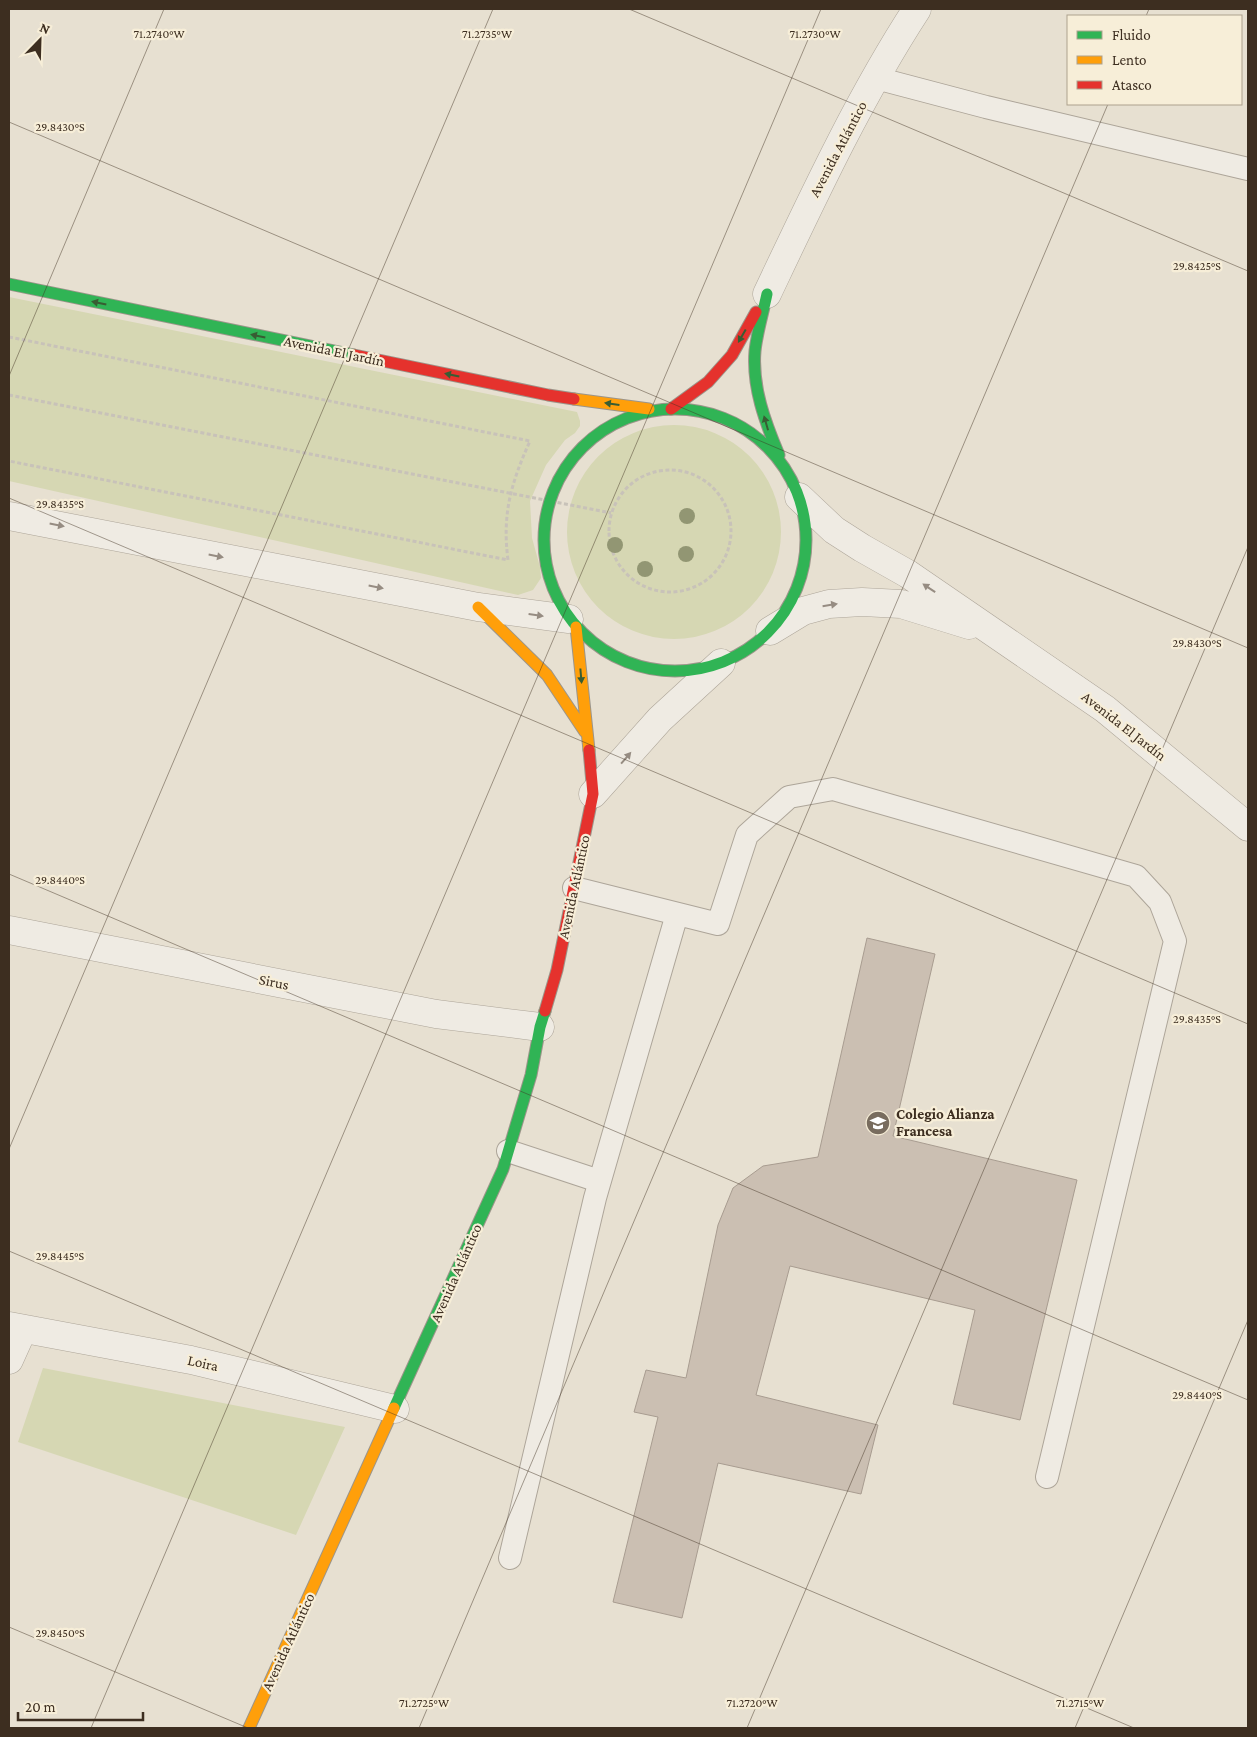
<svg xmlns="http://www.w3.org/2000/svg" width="1257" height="1737" font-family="'Crimson Pro',serif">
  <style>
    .green { fill: #d6d7b3 }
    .building { fill: #cbbfb2; stroke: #a89c90 }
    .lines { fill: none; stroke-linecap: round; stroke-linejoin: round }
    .lane-casing { stroke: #ada599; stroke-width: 24 }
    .street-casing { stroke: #ada599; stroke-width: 29 }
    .fast-casing { stroke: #9c958a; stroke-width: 13 }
    .slow-casing { stroke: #9c958a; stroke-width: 13 }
    .jam-casing { stroke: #9c958a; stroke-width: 13 }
    .path { stroke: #c8c2b9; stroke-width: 3; stroke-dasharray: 4 2.5; stroke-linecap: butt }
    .lane { stroke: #efebe3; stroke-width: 22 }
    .street { stroke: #efebe3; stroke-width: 28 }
    .fast { stroke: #30b455; stroke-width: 11 }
    .slow { stroke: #ff9f0a; stroke-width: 11 }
    .jam { stroke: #e5322d; stroke-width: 11 }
    .tree { fill: #929673 }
    .oneway { fill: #385d33 }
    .oneway2 { fill: #968c82 }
    .ticks { fill: none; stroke: #3d2e20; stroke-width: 1; stroke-opacity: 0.45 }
    .labels { text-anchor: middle; stroke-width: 4.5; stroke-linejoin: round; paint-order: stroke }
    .street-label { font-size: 15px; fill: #3d2e20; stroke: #f7eed8 }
    .poi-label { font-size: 15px; font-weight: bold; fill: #3d2e20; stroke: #f7eed8; text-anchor: start }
    .ticks-label { font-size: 12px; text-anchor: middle; fill: #3d2e20; stroke: #f7eed8; stroke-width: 4.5; stroke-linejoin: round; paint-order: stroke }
  </style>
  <rect width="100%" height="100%" fill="#e7e0d1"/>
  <!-- green -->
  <path class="green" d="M9,297L577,412L580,421V426L575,433L565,440L546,465L530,501L532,538L540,567L541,578L533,590L518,595L9,481Z
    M567 532a107 107 0 1 1 214 0a107 107 0 1 1-214 0Z
    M43,1368L345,1427L296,1535L18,1442Z"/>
  <!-- building -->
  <path class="building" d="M867,938L935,954L893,1136L1077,1180L1020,1420L953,1404L975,1310L790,1266L756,1395L878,1425L861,1494L718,1463L682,1618L613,1602L658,1417L634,1412L646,1370L686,1378L718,1225L733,1188L763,1166L818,1157Z"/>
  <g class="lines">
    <!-- lane casing -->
    <g class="lane-casing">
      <path id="lane" d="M876,78L986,107L1248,169
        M574,888L718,924L747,835L789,797L833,789L1136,876L1160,902L1175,941L1047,1477
        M508,1151L599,1181
        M510,1558L595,1198L677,914"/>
    </g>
    <!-- street casing -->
    <g class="street-casing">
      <path id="street" d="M767,294C813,197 859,98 917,9
        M799,497L834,530L862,548L908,574L1105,709L1248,827
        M9,516L478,607L569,619
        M770,631L803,611L829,604L862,602L901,604L969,625
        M593,794L660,719L721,663
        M9,930L436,1014L540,1027
        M9,1326L191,1360L395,1409
        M9,1360L23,1329"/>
    </g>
    <!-- fast casing -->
    <g class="fast-casing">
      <path id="fast" d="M9,284L354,355
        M767,294C763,313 757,332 755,351C752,387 765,422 779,455
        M544 540a131 131 0 1 1 262 0a131 131 0 1 1-262 0Z
        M394,1408L503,1169L531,1075L540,1027L545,1011"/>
    </g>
    <!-- slow casing -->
    <g class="slow-casing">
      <path id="slow" d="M574,399L649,409
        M478,607L547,675L585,732
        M576,627L589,750
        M249,1728L394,1408"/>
    </g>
    <!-- jam casing -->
    <g class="jam-casing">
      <path id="jam" d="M354,355L548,395L574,399
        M671,409L708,382L732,355L756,312
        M545,1011L557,970L593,794L589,750"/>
    </g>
    <!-- path -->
    <path class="path" d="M9,337L530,441C511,483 502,514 508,560L9,461
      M9,395L611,513
      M609 531a61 61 0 1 1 122 0a61 61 0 1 1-122 0Z"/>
    <!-- lane -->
    <use href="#lane" class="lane"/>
    <!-- street -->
    <use href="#street" class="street"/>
    <!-- fast -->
    <use href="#fast" class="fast"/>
    <!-- slow -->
    <use href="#slow" class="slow"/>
    <!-- jam -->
    <use href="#jam" class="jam"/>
  </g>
  <!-- trees -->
  <g class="tree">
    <circle cx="687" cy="516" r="8"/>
    <circle cx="615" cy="545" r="8"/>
    <circle cx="686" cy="554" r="8"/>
    <circle cx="645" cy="569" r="8"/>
  </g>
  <!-- one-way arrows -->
  <defs><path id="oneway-solid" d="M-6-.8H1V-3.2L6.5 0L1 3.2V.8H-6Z" transform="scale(1.25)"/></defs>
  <g class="oneway">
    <use href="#oneway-solid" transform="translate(99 303) rotate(-168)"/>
    <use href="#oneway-solid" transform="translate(258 336) rotate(-168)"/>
    <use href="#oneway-solid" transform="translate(742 336) rotate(120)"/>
    <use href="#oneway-solid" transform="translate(452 375) rotate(-168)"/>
    <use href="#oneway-solid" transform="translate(612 404) rotate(-172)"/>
    <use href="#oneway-solid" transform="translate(766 423) rotate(-106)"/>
    <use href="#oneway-solid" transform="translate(581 676) rotate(85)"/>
  </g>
  <g class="oneway2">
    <use href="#oneway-solid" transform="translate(57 525) rotate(11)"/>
    <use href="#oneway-solid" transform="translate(216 556) rotate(11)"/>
    <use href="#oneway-solid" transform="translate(376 587) rotate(11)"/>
    <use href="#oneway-solid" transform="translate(929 588) rotate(-146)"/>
    <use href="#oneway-solid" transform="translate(830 605) rotate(-9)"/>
    <use href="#oneway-solid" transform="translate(536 615) rotate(8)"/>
    <use href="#oneway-solid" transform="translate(626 758) rotate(-49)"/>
  </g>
  <!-- ticks -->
  <path class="ticks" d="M629,9L1248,271M1146,16L1149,9M9,122L1248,648M9,376L164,9M9,498L1248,1024M9,874L1248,1400M9,1149L493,9M9,1251L1134,1728M9,1627L248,1728M91,1728L821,9M419,1728L1108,104M747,1728L1248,547M1075,1728L1248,1320"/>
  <!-- icons -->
  <defs>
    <g id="school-disc" transform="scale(1.25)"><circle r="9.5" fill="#786c5e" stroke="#f7eed8"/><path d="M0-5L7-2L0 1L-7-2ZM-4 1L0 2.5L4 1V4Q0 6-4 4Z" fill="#fff"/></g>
  </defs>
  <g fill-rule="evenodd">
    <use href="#school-disc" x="878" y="1123"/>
  </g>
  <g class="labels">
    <!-- street labels -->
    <g class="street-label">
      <text transform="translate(838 149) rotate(-62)" y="5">Avenida Atlántico</text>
      <text transform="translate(334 351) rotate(12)" y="5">Avenida El Jardín</text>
      <text transform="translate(1124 726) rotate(38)" y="5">Avenida El Jardín</text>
      <text transform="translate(574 887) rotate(-78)" y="5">Avenida Atlántico</text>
      <text transform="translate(274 982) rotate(11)" y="5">Sirus</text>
      <text transform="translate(456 1273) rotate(-66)" y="5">Avenida Atlántico</text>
      <text transform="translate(203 1363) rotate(13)" y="5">Loira</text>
      <text transform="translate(288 1642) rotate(-65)" y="5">Avenida Atlántico</text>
    </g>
    <!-- poi labels -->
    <g class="poi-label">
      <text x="896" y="1119">Colegio Alianza<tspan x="896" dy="17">Francesa</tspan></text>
    </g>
  </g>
  <g class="ticks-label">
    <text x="159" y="38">71.2740°W</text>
    <text x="487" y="38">71.2735°W</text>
    <text x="815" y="38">71.2730°W</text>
    <text x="60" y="131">29.8430°S</text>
    <text x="1197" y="270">29.8425°S</text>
    <text x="60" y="508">29.8435°S</text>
    <text x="1197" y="647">29.8430°S</text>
    <text x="60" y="884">29.8440°S</text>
    <text x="1197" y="1023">29.8435°S</text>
    <text x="60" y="1260">29.8445°S</text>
    <text x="1197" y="1399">29.8440°S</text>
    <text x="60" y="1637">29.8450°S</text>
    <text x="424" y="1707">71.2725°W</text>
    <text x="752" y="1707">71.2720°W</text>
    <text x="1080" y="1707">71.2715°W</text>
  </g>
  <!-- border -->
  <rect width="1257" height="1737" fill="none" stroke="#3d2e20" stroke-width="20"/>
  <!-- legend -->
  <rect x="1067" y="15" width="175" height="90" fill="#f7eed8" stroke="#ada18e"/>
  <rect x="1077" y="31" width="25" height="8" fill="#30b455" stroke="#ada18e"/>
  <text x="1112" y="40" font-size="15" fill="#3d2e20">Fluido</text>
  <rect x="1077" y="56" width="25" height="8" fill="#ff9f0a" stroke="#ada18e"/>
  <text x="1112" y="65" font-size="15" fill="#3d2e20">Lento</text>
  <rect x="1077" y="81" width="25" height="8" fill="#e5322d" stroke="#ada18e"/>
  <text x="1112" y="90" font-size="15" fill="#3d2e20">Atasco</text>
  <!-- north arrow -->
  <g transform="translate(40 40) rotate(23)" stroke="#f7eed8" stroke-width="4" paint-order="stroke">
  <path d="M0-4L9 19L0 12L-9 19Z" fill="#3d2e20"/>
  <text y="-8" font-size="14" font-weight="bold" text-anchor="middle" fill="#3d2e20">N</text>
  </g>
  <!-- scale -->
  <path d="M18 1712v8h125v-8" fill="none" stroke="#3d2e20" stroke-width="2.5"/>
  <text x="25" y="1712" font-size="15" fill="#3d2e20" stroke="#f7eed8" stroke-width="4" paint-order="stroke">20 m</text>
</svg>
